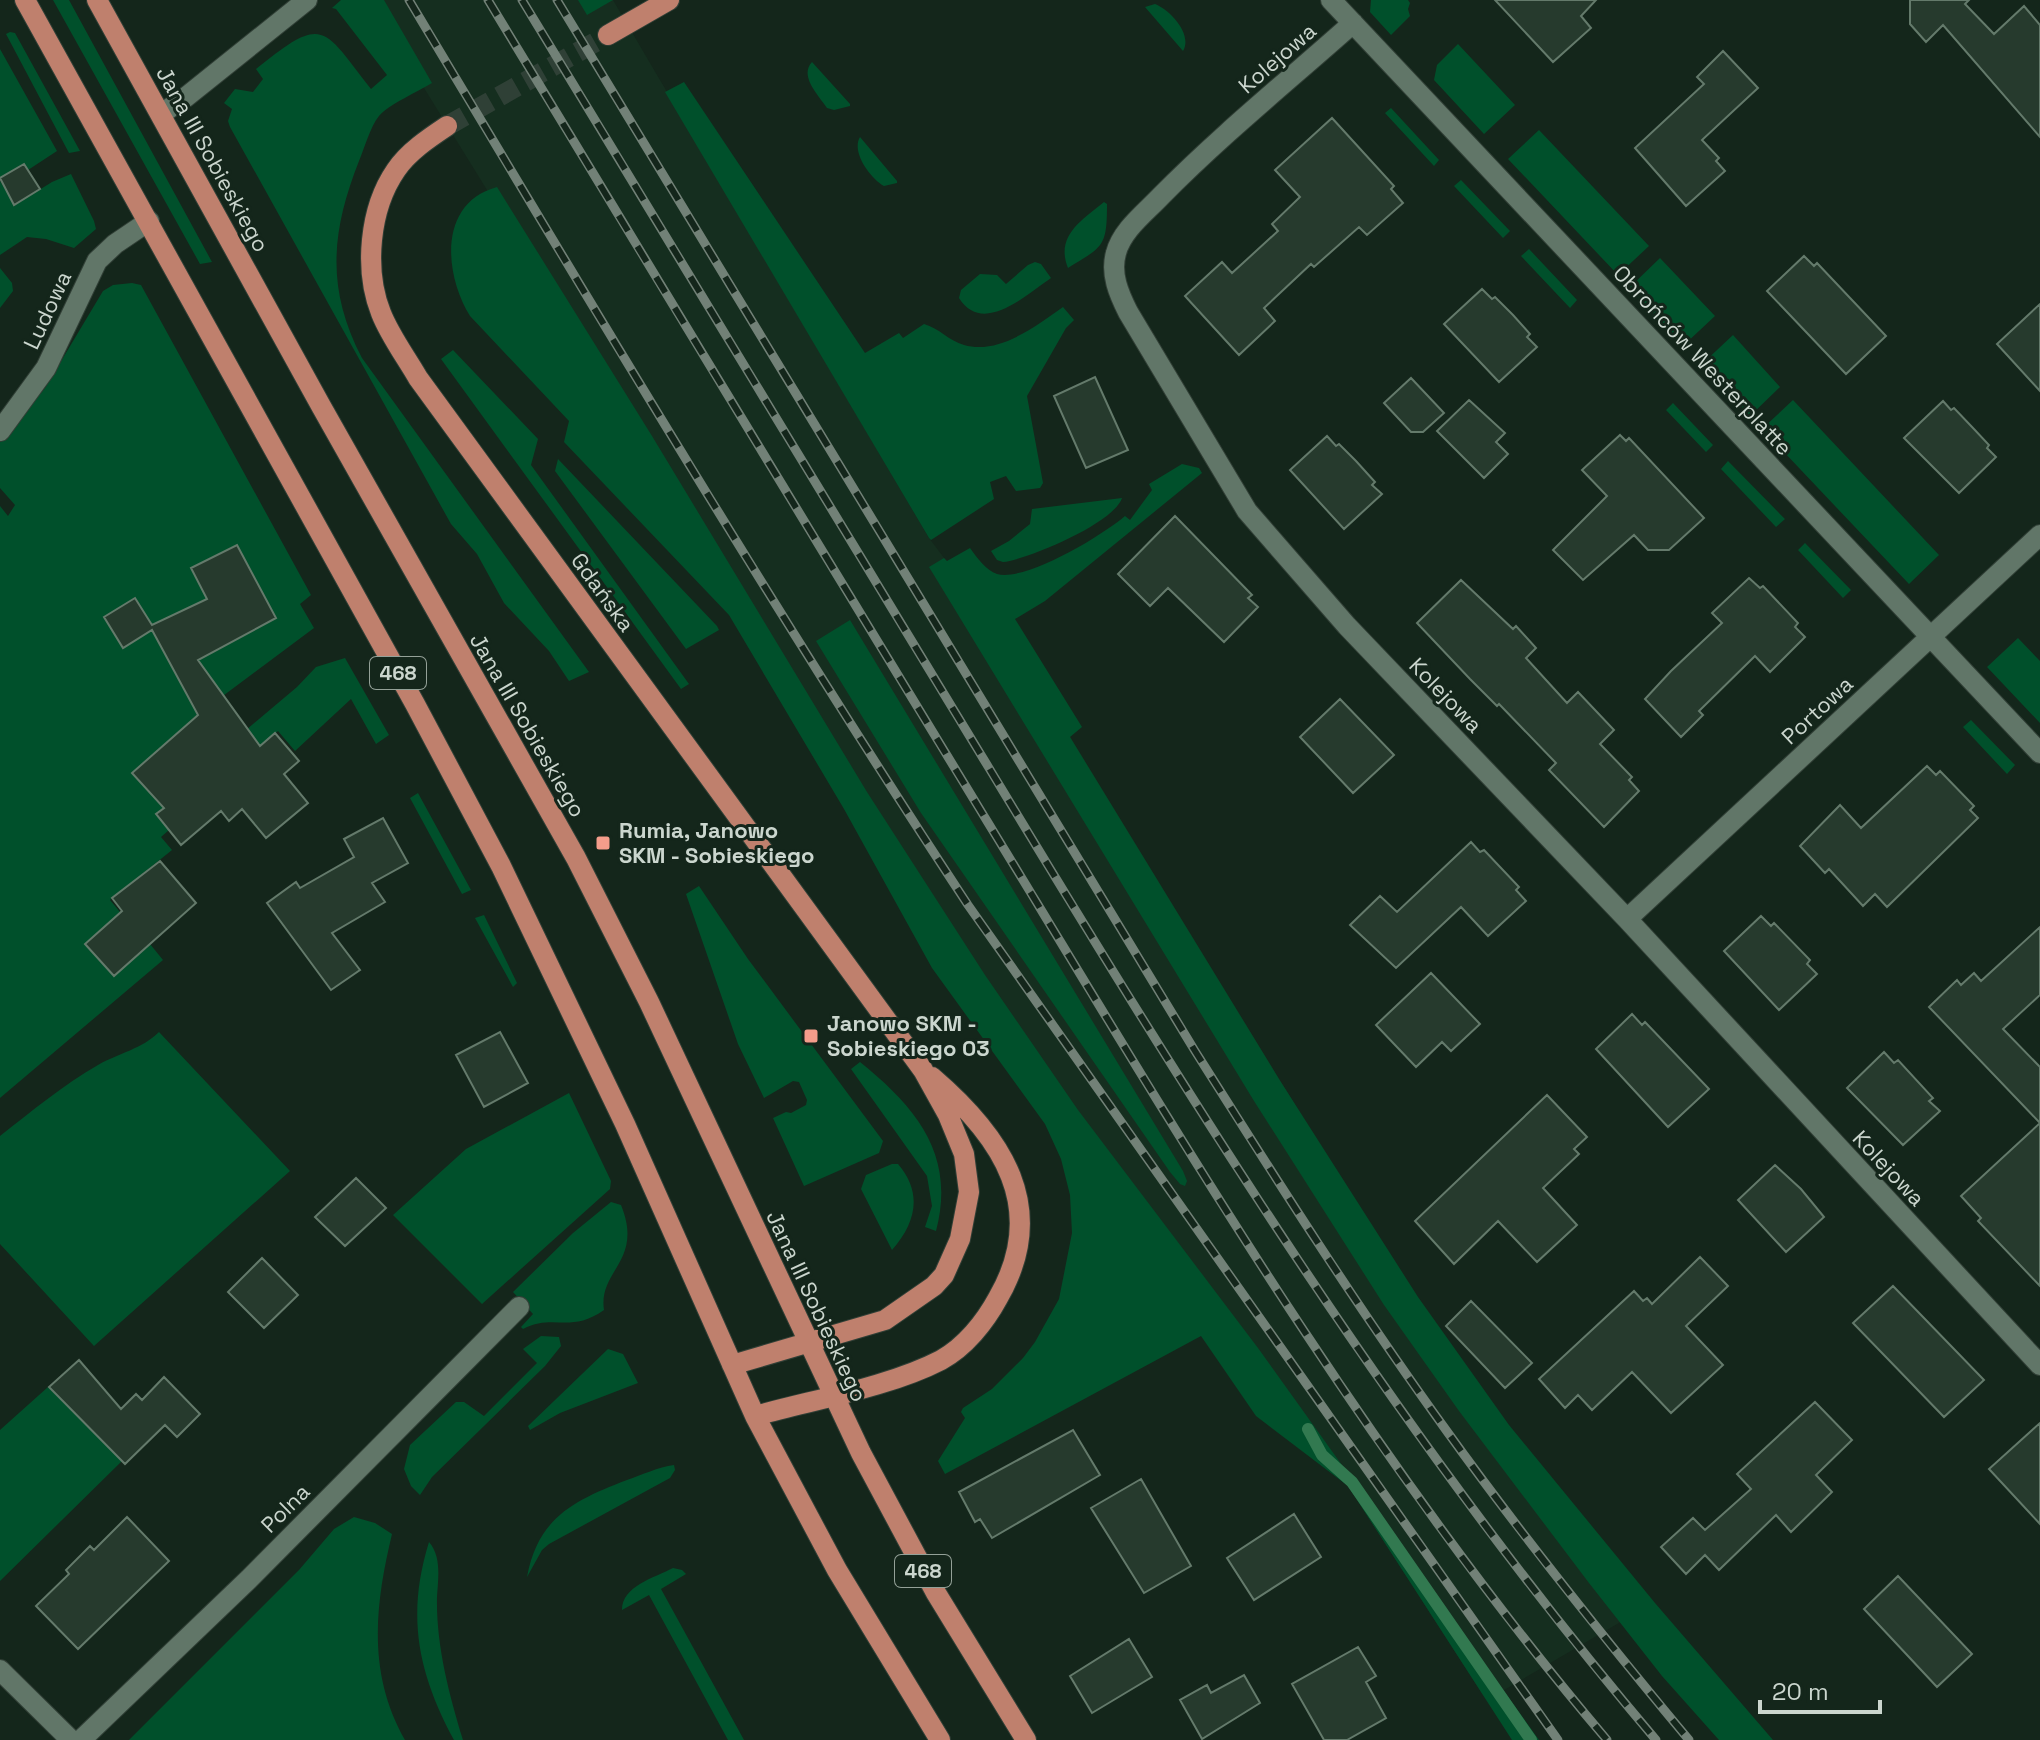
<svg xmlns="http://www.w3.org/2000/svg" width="2040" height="1740" font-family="'Space Grotesk',sans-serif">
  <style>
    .built { fill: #152e1f }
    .green { fill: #00502b; fill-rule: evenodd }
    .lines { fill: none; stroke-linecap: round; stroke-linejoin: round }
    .stream { stroke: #327950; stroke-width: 12 }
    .building { fill: #263a2d; stroke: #647a6b; stroke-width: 2 }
    .major-tunnel { stroke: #2f4036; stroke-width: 20; stroke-dasharray: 20 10; stroke-linecap: butt }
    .minor-casing { stroke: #313f36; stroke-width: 22 }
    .major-casing { stroke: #313f36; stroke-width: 22 }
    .minor { stroke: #617668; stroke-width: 20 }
    .major { stroke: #bf806d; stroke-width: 20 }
    .rail-casing { stroke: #728177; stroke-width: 9 }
    .rail { stroke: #14261b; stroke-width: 6; stroke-dasharray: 18; stroke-linecap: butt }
    .poi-dot { fill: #f49d8b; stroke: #14261b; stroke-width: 3 }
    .labels { text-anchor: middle; stroke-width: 6; stroke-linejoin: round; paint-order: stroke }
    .shield { fill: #14261b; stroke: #94a198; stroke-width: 2 }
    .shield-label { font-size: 20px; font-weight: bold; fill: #cbd6ce }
    .street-label { font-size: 22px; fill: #cbd6ce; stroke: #14261b }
    .poi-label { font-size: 22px; font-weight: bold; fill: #cbd6ce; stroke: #14261b; text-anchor: start }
  </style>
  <rect width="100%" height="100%" fill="#14261b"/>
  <!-- built -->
  <path class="built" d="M362,0H613L929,538L954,571L983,594L1415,1301L1636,1613L1504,1690L1481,1692L1348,1486L1255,1414L497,215L487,190L424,88L401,67Z"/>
  <!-- green -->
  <path class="green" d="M53,0H69L212,262L200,264Z
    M341,0H384L432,83C419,91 388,105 379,116C370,127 365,147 359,161C331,232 326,289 362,358L589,672L569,681L549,651L504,603L477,554L451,524L230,127L228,121L232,109L224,103L235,89L253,92L263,79L256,69C324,14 322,26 371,89L387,75L336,9L332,8Z
    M578,0H613L587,15Z
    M1371,0H1408L1410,3L1408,9L1410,16L1391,35L1370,12Z
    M1155,4C1170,10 1193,34 1183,51L1145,7Z
    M10,32L15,33L80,151L69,153L6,34Z
    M1458,44L1515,105L1484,134L1434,80L1437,65Z
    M0,49L57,151L28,170L24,164L0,178Z
    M812,62L850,104V106L834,110L827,108C818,95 799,76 812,62Z
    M684,82L865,353L899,333L903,338L924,324C939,328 949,341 964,345C999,355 1036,326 1063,307L1074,320L1066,328L1027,396L1043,483L1040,488L1016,491L1006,476L990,482L994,499L931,540L929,538L665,92Z
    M1391,108L1439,160L1434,166L1385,113Z
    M1539,130L1649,246L1618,275L1508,159Z
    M860,137L897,181V183L884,186C870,178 851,152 860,137Z
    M71,174L94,221L96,229L74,248L46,239L27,237L0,255V181L15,205L52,182Z
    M1461,180L1510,231L1503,238L1454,186Z
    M497,187L652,436L867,792L985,975L1078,1110L1258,1348L1539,1740H1512L1348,1486L1256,1416L1201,1336L945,1474L938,1461L965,1418L961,1412L963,1408L992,1389L1023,1358L1035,1342L1059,1299L1072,1233L1070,1195L1061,1159L1045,1124L932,968L844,809L729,615L564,442L569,421L470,316C444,274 438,203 497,187Z
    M1104,202L1107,204C1107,248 1103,246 1068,268C1055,236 1082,220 1104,202Z
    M1529,249L1577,300L1570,308L1521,256Z
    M1660,258L1715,316L1684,345L1629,288Z
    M1035,262L1041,264L1051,278C1026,295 983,336 959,298L961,290L980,274L997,275L1006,284L1028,265Z
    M0,268L12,283L13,291L0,308Z
    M132,283L141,285L311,595L300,604L314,628L196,716L133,773L161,778L169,830L161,837L172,850L110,900L120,912L85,944L114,976L150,944L163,960L0,1098V506L8,516L15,505L0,488V441L45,388L103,291L113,285ZM237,545L276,618L238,638L192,568Z
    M1733,335L1780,387L1750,416L1701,365Z
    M453,350L538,439L531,465L689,684L681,689L441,359Z
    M1793,400L1939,555L1909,584L1762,429Z
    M1673,403L1713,445L1706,452L1666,410Z
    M558,459L717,626L719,630L686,649L555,471Z
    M1728,461L1785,519L1776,527L1721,469Z
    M1182,464L1199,468L1202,473L1045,601L1015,619L1082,727L1070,737L1279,1079L1418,1297L1509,1425L1655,1603L1773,1740H1719L1662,1676L1589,1583L1459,1411L1384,1305L1254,1101L929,567L944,558L947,561L970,548C977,558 986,570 997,574C1026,582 1103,535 1125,516L1130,520L1152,490L1149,484Z
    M1122,498C1114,523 1029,559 1003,562L997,560L991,551L1009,541L1030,524L1032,509Z
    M1805,543L1851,590L1843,598L1798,550Z
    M850,620L1183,1171L1187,1181L1185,1186L1180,1184L1170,1172L921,813L816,641Z
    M2018,638L2040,661V723L1987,667Z
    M345,658L389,735L376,744L351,699L295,751L278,731L260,746L246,730L297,687L316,667Z
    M1971,720L2015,765L2007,774L1963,727Z
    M418,793L471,890L462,894L410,798Z
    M699,886L748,959L883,1141L879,1153L804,1186L773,1118L786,1112L791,1113L806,1105L807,1100L799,1082L793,1081L764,1098L738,1044L686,894Z
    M484,915L517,983L513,987L475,918Z
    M159,1032L290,1171L94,1346L0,1244V1136C32,1111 63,1085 98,1065C119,1053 142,1049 159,1032Z
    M860,1062C917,1108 956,1155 936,1231L925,1227L932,1206L927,1176L851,1069Z
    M569,1093L611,1181L610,1189L482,1304L393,1215L466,1149Z
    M892,1164H898C923,1193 916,1223 892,1250L861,1189L866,1175Z
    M611,1202L621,1205C644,1261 598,1270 604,1310C570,1334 554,1313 523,1329L521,1327L533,1314L513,1292L573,1233Z
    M541,1336L559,1337L561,1346L545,1366L432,1477L420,1495L411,1486L404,1469L410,1445L456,1402H464L484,1416L537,1363L523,1349Z
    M608,1349L623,1354L638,1383L560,1413L530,1430L528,1426Z
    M48,1387L122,1461L0,1581V1430Z
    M674,1465L675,1470L670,1478L549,1544L542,1550L527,1577C538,1517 575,1500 627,1480C642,1475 658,1467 674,1465Z
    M354,1517L375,1523L392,1534C375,1605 367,1673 405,1740H129L299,1570L334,1529Z
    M429,1542C442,1557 438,1579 437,1597C436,1645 449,1694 463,1740H454C418,1673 406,1616 429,1542Z
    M673,1568L682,1570L686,1574L661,1589L744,1740H728L649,1595L622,1610C622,1586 654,1578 673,1568Z"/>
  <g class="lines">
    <!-- stream -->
    <path class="stream" d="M1308,1429L1322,1455L1352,1482L1531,1740"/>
  </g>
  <!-- building -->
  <path class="building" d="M1495,0H1596L1581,16L1591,28L1553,62Z
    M1910,0H1969L1965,4L1994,34L2024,6L2040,25V137L1943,25L1926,42L1910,24Z
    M1723,51L1758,88L1702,140L1719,158L1716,161L1725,171L1686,206L1635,148L1704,84L1697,77Z
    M1332,118L1394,186L1391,189L1403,203L1367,235L1359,227L1314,267L1311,264L1264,308L1275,321L1239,355L1185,296L1222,262L1232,273L1278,231L1272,224L1300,197L1275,170Z
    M24,164L40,189L14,205L0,178Z
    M1804,256L1814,266L1817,263L1886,336L1846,374L1767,291Z
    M1482,289L1492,299L1495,297L1513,315L1530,334L1527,337L1537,347L1499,382L1444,324Z
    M2040,304V391L1997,344Z
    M1095,377L1128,450L1086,468L1054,396Z
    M1411,378L1444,413L1423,432H1411L1384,403Z
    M1469,400L1505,433L1496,442L1508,454L1484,478L1437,431Z
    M1943,401L1951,410L1954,408L1973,428L1989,445L1987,448L1996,457L1959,493L1904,438Z
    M1620,435L1626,441L1629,438L1704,518L1669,550H1648L1634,535L1583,580L1553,550L1607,496L1582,470Z
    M1327,436L1336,446L1339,444L1356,461L1375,482L1372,485L1382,494L1344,529L1290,470Z
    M1175,516L1252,595L1248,598L1258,607L1224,642L1168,588L1150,606L1118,574Z
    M237,545L276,618L198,660L260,746L275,733L299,761L284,774L308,803L266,838L242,809L229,821L221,811L181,845L156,814L164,808L132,773L198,715L152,630L123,648L104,617L135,598L152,625L207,599L191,568Z
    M1749,578L1760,588L1763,586L1798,623L1795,627L1805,637L1770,672L1755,656L1699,711L1703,715L1681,737L1645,699L1671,671L1722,623L1712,613Z
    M1461,580L1513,629L1516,626L1536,648L1526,658L1567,703L1578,692L1614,730L1600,744L1632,777L1629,780L1639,791L1604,827L1549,770L1556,763L1499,704L1497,706L1470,679L1417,623Z
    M1340,699L1394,755L1353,793L1300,737Z
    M1927,766L1936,775L1940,771L1974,806L1970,810L1978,818L1887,907L1875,894L1863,906L1829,869L1825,873L1800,846L1840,805L1861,828Z
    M383,818L408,863L372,883L385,902L332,933L360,970L331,990L267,903L296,882L300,888L354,857L344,839Z
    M1471,842L1480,852L1484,850L1519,887L1516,890L1526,901L1488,936L1461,907L1396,968L1350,925L1380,896L1397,912Z
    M160,861L196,903L114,976L85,944L122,911L112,898Z
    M1761,916L1771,926L1774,923L1810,960L1807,964L1817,974L1779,1010L1724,951Z
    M2040,927V995L2003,1029L2040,1067V1123L1929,1007L1957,980L1961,985L1974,973L1981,981Z
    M1431,973L1480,1024L1451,1051L1442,1042L1416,1067L1376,1025Z
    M1632,1014L1642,1025L1645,1022L1709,1089L1668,1127L1596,1049Z
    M500,1032L528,1083L484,1107L456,1055Z
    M1884,1052L1894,1063L1898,1060L1933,1098L1929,1101L1940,1111L1903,1145L1847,1088Z
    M1547,1095L1587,1137L1574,1149L1579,1154L1543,1188L1577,1225L1537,1262L1498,1221L1454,1264L1415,1221Z
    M2040,1123V1286L1978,1221L1981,1218L1961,1196Z
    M1775,1165L1801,1189L1824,1217L1786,1252L1738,1200Z
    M356,1178L386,1208L345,1246L315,1217Z
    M1700,1257L1728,1286L1686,1326L1723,1365L1671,1413L1632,1372L1592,1410L1578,1395L1565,1408L1539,1379L1634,1291L1643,1301L1647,1298L1652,1304Z
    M262,1258L298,1295L264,1328L228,1292Z
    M1893,1286L1984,1380L1944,1417L1853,1323Z
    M1471,1301L1532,1363L1505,1388L1446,1326Z
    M79,1360L121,1409L136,1394L142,1400L164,1377L200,1414L177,1437L165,1425L125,1464L49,1387Z
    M1815,1402L1852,1440L1816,1475L1832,1492L1791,1532L1776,1515L1719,1570L1705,1555L1686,1574L1661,1547L1693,1518L1705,1530L1751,1489L1737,1474Z
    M2040,1423V1524L1989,1469Z
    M1073,1430L1100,1475L992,1538L980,1519L975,1522L959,1492Z
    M1141,1479L1191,1566L1144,1593L1091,1508Z
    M1294,1514L1321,1557L1254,1600L1227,1558Z
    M127,1517L169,1561L78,1649L36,1606L69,1574L66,1570L90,1546L94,1550Z
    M1898,1576L1972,1654L1937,1687L1864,1609Z
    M1129,1639L1152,1677L1092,1713L1070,1676Z
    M1358,1647L1376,1676L1366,1682L1386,1718L1347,1740H1324L1292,1684Z
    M1244,1675L1260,1703L1202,1739L1180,1700L1207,1685L1211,1693Z"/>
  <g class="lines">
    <!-- major-tunnel -->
    <path class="major-tunnel" d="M447,126L608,35"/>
    <!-- minor casing -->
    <g class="minor-casing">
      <path id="minor" d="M1331,0L2040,753
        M1353,23C1289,80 1221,135 1161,196C1145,213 1122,230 1116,253C1110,274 1119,294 1128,312L1247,511L1347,626L1627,919L2040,1365
        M161,114L186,97L307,0
        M0,431L46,368L97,261L115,244L149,221
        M1627,919L2040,535
        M0,1670L71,1740
        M81,1740L249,1579L519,1307"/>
    </g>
    <!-- major casing -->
    <g class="major-casing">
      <path id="major" d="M25,0L415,704L501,866L625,1124L755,1416L837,1570L940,1740
        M97,0L321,406L576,858L649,1002L861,1453L936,1593L1026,1740
        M608,35L669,0
        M447,126C429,138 408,152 396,170C369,209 364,270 381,313C390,336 406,357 418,378L923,1070L948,1115L964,1154L969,1192L960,1239L944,1275L934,1286L885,1320L732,1365
        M755,1416C812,1400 889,1387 941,1360C965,1347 985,1322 998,1298C1050,1208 1002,1137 932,1077"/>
    </g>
    <!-- minor -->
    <use href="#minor" class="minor"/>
    <!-- major -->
    <use href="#major" class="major"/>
    <!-- rail casing -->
    <g class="rail-casing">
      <path id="rail" d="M409,0C591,304 773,609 968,905L1558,1740
        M488,0C666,294 844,587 1023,880C1203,1177 1382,1475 1607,1740
        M522,0C678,256 833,512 989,768C1192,1104 1401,1440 1656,1740
        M557,0L1195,1051C1276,1179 1357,1307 1446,1430C1523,1537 1605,1639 1689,1740"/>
    </g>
    <!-- rail -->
    <use href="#rail" class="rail"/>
  </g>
  <!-- markers -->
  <g class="poi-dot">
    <rect x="595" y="835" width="16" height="16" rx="4"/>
    <rect x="803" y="1028" width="16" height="16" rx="4"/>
  </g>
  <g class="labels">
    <!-- shield labels -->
    <g class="shield">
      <rect x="370" y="657" width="56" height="32" rx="6"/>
      <rect x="895" y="1555" width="56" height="32" rx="6"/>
    </g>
    <g class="shield-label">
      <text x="398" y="680">468</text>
      <text x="923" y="1578">468</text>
    </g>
    <!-- street labels -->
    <g class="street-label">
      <text transform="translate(1277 58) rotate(-41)" y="8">Kolejowa</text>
      <text transform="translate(213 159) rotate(61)" y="8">Jana III Sobieskiego</text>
      <text transform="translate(47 310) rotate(-65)" y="8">Ludowa</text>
      <text transform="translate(1703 360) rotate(47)" y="8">Obrońców Westerplatte</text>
      <text transform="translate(603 592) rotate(54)" y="8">Gdańska</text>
      <text transform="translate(1446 695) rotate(46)" y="8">Kolejowa</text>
      <text transform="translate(1817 710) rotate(-43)" y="8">Portowa</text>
      <text transform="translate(528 725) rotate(60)" y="8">Jana III Sobieskiego</text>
      <text transform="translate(1889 1168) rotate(47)" y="8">Kolejowa</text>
      <text transform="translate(817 1306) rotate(65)" y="8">Jana III Sobieskiego</text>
      <text transform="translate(285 1508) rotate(-45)" y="8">Polna</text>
    </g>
    <!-- poi labels -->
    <g class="poi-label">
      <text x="619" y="838">Rumia, Janowo<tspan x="619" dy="25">SKM - Sobieskiego</tspan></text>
      <text x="827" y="1031">Janowo SKM -<tspan x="827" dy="25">Sobieskiego 03</tspan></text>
    </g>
  </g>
  <!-- scale -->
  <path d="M1760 1700v12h120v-12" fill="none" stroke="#cbd6ce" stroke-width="4"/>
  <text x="1772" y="1700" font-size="24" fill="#cbd6ce" stroke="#14261b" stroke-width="6" paint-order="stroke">20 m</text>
</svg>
